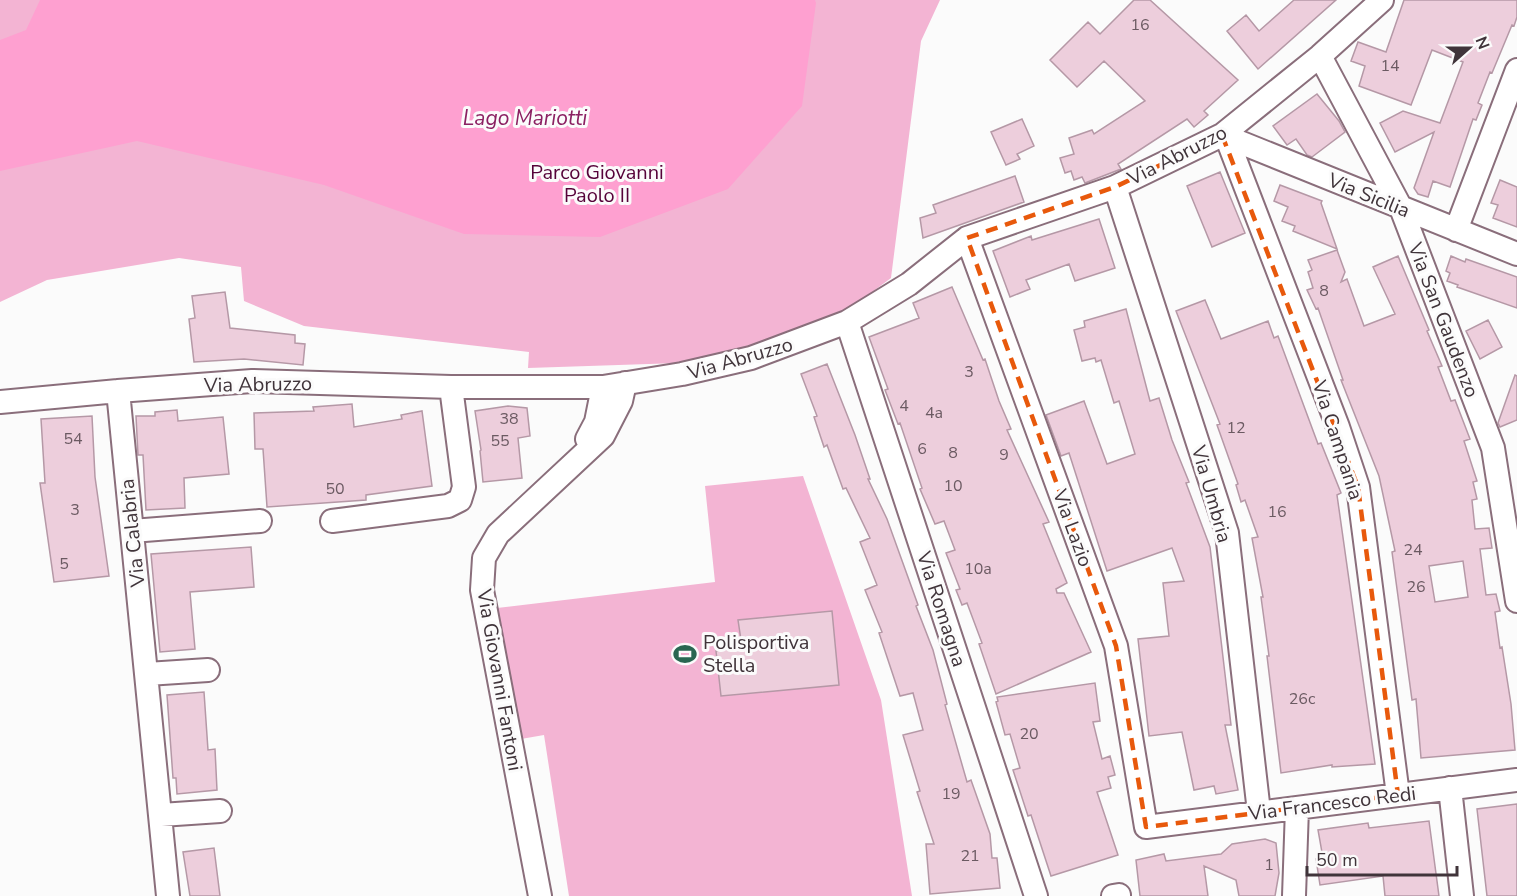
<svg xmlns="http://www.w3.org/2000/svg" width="1517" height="896" font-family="'Nunito Sans',sans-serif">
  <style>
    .green { fill: #f3b4d3 }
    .water { fill: #fea0d0 }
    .building { fill: #edcedc; stroke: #b598a6; stroke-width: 1.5; fill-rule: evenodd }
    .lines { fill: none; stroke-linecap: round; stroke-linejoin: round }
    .minor-casing { stroke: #8a6e7b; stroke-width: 26 }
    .minor { stroke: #fff; stroke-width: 22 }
    .marked { fill: none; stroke: #e8590c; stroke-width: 4.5; stroke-dasharray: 12 8; stroke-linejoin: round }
    .labels { text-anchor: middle; stroke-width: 6; stroke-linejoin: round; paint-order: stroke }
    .number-label { font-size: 16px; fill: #6b5a62 }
    .street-label { font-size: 20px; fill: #40343a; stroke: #fbfbfb }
    .park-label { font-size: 20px; fill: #560239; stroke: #fbfbfb }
    .poi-label { font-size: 20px; fill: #40343a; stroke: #fbfbfb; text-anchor: start }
    .water-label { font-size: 21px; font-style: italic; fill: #8b2062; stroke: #fbfbfb }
  </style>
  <rect width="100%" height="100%" fill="#fbfbfb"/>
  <!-- green -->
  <path class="green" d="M0,0H940L921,41L891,278L844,313L784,338L679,363L528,368L529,352L304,326L244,301L241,267L179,258L47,280L0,302Z
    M803,476L881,700L912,896H569L544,735L521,739L497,608L715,582L705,486Z"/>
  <!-- water -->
  <path class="water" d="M40,0H815L816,3L802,106L728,189L600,237L464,234L324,185L137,141L0,171V40L26,30Z"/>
  <!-- building -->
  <path class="building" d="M1134,0H1150L1238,80L1204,111L1208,115L1194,127L1187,119L1118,164L1121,169L1085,183L1082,177L1074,180L1071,171L1065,173L1060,158L1074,154L1069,138L1092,130L1094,134L1145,101L1104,61L1077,87L1050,60L1088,22L1100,34Z
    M1294,0H1336L1258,69L1227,31L1246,15L1259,31Z
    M1404,0H1517V17L1514,26L1512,25L1492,73L1490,72L1478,103L1482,105L1476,120L1473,119L1450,187L1433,181L1428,197L1418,194L1414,188L1434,132L1395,152L1380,123L1403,111L1440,123L1463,62L1432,50L1411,105L1359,86L1365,66L1351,61L1358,42L1386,52Z
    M1317,94L1339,121L1345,132L1312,157L1307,155L1296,139L1287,145L1273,126Z
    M1022,119L1034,146L1017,154L1020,159L1006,165L991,132Z
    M1220,172L1245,233L1212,247L1187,186Z
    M1015,176L1024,202L923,238L920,218L936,213L933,205Z
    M1500,180L1517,187V227L1493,218L1498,205L1491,203Z
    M1280,185L1322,201L1321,203L1337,249L1293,231L1295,226L1282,221L1288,207L1274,201Z
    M1099,219L1115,268L1075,281L1069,264L1026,280L1030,289L1010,297L993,251L1031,236L1032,240Z
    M1337,250L1345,272L1341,282L1347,279L1364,326L1395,314L1373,267L1398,256L1429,330L1427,331L1442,366L1438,367L1451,401L1455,400L1470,439L1464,441L1477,481L1473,482L1477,499L1472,500L1475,529L1489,528L1492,548L1480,549L1486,595L1496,594L1500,611L1495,612L1500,648L1502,647L1511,704L1515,750L1421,758L1416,699L1412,700L1392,552L1395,551L1379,476L1341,380H1343L1318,308L1316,309L1307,290L1313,288L1308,272L1312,270L1308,260ZM1463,561L1468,597L1435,602L1429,566Z
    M1451,256L1465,262L1466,259L1517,277V308L1457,287L1458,285L1447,281L1450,273L1446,271Z
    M952,287L983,360L985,359L999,401L1011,429L1007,430L1049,522L1043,524L1067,583L1056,589L1057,593H1064L1091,652L996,694L979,644L982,643L967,603L962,605L956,590L960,589L946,553L955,550L944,521L935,524L920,489L922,488L900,423L898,424L885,390L888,389L869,337L919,318L913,303Z
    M225,292L230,328L295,335V343L305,344L303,365L244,359L194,362L189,319L195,318L192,296Z
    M1205,300L1221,339L1268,321L1274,338L1278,336L1318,444L1321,443L1341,493L1337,495L1375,764L1332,767V765L1281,773L1267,656H1269L1261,597H1263L1252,538L1258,537L1245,500L1241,502L1236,485L1238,484L1217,425L1220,424L1176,311Z
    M1126,309L1150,401L1159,398L1172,440L1189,482L1186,483L1210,547L1231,725H1225L1238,790L1216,794L1214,786L1194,790L1182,732L1149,736L1138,639L1169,636L1163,583L1184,581L1172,548L1107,571L1069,453L1061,456L1046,415L1084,401L1107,464L1135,454L1119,401L1114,403L1101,360L1096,362L1095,358L1082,361L1074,330L1085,327L1084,321Z
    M1488,320L1502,347L1480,359L1466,331Z
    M827,364L855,435L870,479H868L887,519L918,605L916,606L933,650L947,704L945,705L967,782L971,780L990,834L992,858H997L1000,888L930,894L926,844H934L917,792L920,791L903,735L923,730L913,693L900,696L879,633L882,632L865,590L877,585L860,542L870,538L846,488L843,489L827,445L824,447L814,417L817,416L801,374Z
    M1515,375L1517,376V420L1500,427L1498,423Z
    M352,404L354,427L402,419L401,415L422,411L432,486L366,495V500L267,507L263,449H255L254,413L314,411L313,407Z
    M508,406L527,408L530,436L518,438L522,478L483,482L480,451L481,450L475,411Z
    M177,410L178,421L223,417L229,474L184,478L185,508L146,510L143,455H138L136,416H155V412Z
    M92,416L95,477L109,576L54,582L40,483H45L41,419Z
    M251,547L254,587L190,592L195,649L160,652L151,554Z
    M832,611L839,685L721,696L716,651L723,650L722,641L741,640L738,620Z
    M1095,683L1100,721L1093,722L1102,759L1110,756L1115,775L1108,777L1111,788L1097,792L1118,855L1051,876L1031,815L1028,816L1013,770L1020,768L1010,734L1005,735L996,702L998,701L997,697Z
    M204,692L208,750L215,749L217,790L177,794L176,778H173L167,695Z
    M1517,804V896H1487L1477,809Z
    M1429,821L1439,896H1385L1383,876L1320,885L1316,859L1323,858L1318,830L1368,823L1369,828Z
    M1265,839L1276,843L1279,873L1275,896H1239L1236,880L1204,866L1208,896H1140L1136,860L1164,854L1166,861L1221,854L1232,844Z
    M214,848L220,896H190L183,852Z"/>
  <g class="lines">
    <!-- minor casing -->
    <g class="minor-casing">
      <path id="minor" d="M1320,56L1401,208L1493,448L1517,601
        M1222,135L1517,254
        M1226,136L1338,427L1358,487L1398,795
        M1115,187L1227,533L1259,812
        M1456,230L1517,70
        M967,238L1116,646L1146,827L1517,780
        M847,322L1036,896
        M118,391L168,896
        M0,402L118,391L252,381L451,387H603L682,374L751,358L847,322L909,284L967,238L1115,187L1222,135L1320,56L1382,0
        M587,439L596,422L603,387
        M332,521L448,506L460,500L464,487L451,387
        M132,531L260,521
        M147,674L208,670
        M1450,788L1462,896
        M161,815L220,811
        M540,896L482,590L484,558L498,534L603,436L621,401L625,383
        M1113,896L1119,895
        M1294,896L1297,808"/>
    </g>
    <!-- minor -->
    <use href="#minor" class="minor"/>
  </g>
  <!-- marked area -->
  <path class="marked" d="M1222,135L1358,487L1398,795L1146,827L1116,646L967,238L1115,187Z"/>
  <!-- icons -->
  <defs>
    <g id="stadium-bare" transform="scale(1.8)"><path d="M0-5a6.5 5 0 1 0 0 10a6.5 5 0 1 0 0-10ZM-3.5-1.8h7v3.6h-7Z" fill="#296651" stroke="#fbfbfb" stroke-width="2.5" paint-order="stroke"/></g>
  </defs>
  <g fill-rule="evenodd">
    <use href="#stadium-bare" x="685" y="654"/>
  </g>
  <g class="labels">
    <!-- number labels -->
    <g class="number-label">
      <text x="1140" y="30">16</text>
      <text x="1390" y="71">14</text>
      <text x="1324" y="296">8</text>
      <text x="969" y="377">3</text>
      <text x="904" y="411">4</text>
      <text x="934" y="418">4a</text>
      <text x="509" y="424">38</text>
      <text x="1236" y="433">12</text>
      <text x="73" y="444">54</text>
      <text x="500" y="446">55</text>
      <text x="922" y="454">6</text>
      <text x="953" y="458">8</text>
      <text x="1004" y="460">9</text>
      <text x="953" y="491">10</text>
      <text x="335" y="494">50</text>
      <text x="75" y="515">3</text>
      <text x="1277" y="517">16</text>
      <text x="1413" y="555">24</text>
      <text x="64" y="569">5</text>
      <text x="978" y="574">10a</text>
      <text x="1416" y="592">26</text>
      <text x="1302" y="704">26c</text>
      <text x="1029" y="739">20</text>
      <text x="951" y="799">19</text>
      <text x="970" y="861">21</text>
      <text x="1269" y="870">1</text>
    </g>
    <!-- street labels -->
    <g class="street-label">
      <text transform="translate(1177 155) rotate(-27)" y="7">Via Abruzzo</text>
      <text transform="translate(1369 195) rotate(22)" y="7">Via Sicilia</text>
      <text transform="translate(1444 320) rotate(69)" y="7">Via San Gaudenzo</text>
      <text transform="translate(740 358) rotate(-16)" y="7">Via Abruzzo</text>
      <text transform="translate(258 384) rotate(-1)" y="7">Via Abruzzo</text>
      <text transform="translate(1338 440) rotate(72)" y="7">Via Campania</text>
      <text transform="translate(1212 494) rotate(74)" y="7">Via Umbria</text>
      <text transform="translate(1073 528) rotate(70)" y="7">Via Lazio</text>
      <text transform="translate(132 533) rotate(-96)" y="7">Via Calabria</text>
      <text transform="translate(942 609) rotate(72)" y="7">Via Romagna</text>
      <text transform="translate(500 680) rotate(80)" y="7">Via Giovanni Fantoni</text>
      <text transform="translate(1332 803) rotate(-7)" y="7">Via Francesco Redi</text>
    </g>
    <!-- park labels -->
    <g class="park-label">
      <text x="597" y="179">Parco Giovanni<tspan x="597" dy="23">Paolo II</tspan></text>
    </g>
    <!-- poi labels -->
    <g class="poi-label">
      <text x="703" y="649">Polisportiva<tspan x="703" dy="23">Stella</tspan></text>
    </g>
    <!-- water labels -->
    <g class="water-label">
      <text x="525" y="125">Lago Mariotti</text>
    </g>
  </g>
  <!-- north arrow -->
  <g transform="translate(1469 48) rotate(69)" stroke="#fbfbfb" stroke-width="4.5" paint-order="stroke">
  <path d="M0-4.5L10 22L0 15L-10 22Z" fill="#40343a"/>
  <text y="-9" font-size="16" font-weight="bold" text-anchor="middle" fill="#40343a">N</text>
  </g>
  <!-- scale -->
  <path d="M1307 866v9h150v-9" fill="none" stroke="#40343a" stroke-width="3"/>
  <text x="1316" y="866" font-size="18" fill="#40343a" stroke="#fbfbfb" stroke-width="4.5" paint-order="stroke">50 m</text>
</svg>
